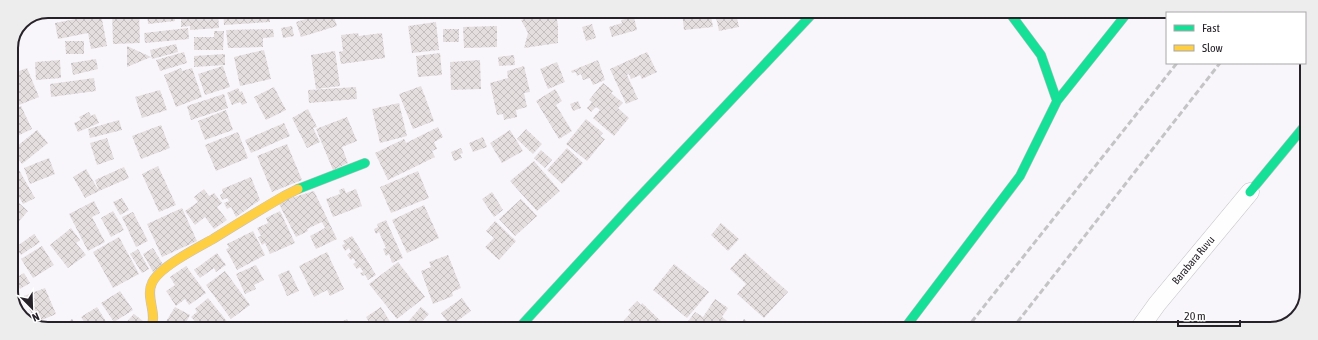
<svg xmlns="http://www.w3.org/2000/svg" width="1318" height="340" font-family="'Asap Condensed',sans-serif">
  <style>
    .building { fill: url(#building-cross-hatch) }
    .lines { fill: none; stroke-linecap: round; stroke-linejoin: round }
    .street-casing { stroke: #c3c0c5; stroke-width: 19 }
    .fast-casing { stroke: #c3c0c5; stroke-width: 10 }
    .slow-casing { stroke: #c3c0c5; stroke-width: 10 }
    .street { stroke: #fefefe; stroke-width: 18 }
    .fast { stroke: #16e098; stroke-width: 9 }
    .slow { stroke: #ffcf43; stroke-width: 9 }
    .rail { stroke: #c4c3c5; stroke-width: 3; stroke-dasharray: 6 3; stroke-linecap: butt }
    .labels { text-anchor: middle; stroke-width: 3; stroke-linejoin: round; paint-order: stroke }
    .street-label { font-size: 11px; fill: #272229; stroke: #fff }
    .rim { fill: none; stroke: #272229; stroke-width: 2 }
  </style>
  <defs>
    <pattern id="building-cross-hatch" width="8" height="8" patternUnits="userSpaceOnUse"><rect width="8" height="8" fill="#e4dedf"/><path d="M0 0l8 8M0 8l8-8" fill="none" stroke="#c4bebf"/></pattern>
  </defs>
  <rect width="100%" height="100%" fill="#f9f6fb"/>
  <!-- building -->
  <path class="building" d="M64,11H88V12L65,17Z
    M112,11H139L140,43L113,44Z
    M147,11H174L175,21L148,24Z
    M181,11H218L219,28L190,30V26L181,27Z
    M223,11H274V14L270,15V22L224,25Z
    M332,11L337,26L301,37L296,22Z
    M555,11L558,25V43L524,48L528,33L521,20Z
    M710,11L713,27L684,30L682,12Z
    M736,13L739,27L719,31L716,17Z
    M101,14L107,46L91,49L88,33L58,39L55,23Z
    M634,17L637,30L612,37L609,27L622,23L621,20Z
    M436,22L439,50L412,53L408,26Z
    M592,24L596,38L586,41L582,27Z
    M292,26L294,36L283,38L281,28Z
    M497,26V47L464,48L463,27Z
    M188,28L189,39L145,43L144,33Z
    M273,29L274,37L263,38V47L228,48L226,30Z
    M443,29H459V42H443Z
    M214,31H224L223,50H194V37H214Z
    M358,33L359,36L382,33L385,58L341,64L339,52L343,51L341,35Z
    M65,41H84V54H66Z
    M176,44L178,52L152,59L150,50Z
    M127,46L151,57L127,67Z
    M264,50L271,79L240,86L234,57Z
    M335,51L340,86L316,89L311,55Z
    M184,52L187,63L160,71L156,60Z
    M647,52L657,72L642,79L640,75L631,79L629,74L627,75L638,99L626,104L610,69Z
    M440,53L442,75L418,77L416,56Z
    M225,54V65L194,67V56Z
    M514,55L515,65L499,66L498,57Z
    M96,59L98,69L73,75L71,63Z
    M60,60L61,78L36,80L35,62Z
    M480,60L481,89L451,90L450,62Z
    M598,60L605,80L593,85L590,78L583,80L581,74L577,76L576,72L572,73L571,71Z
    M557,62L565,82L548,89L540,69Z
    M223,66L230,87L205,95L198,74Z
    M524,66L530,92L524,93L527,107L516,110L517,117L504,120L503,114L497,115L490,83L508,78L507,71Z
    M27,68L39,97L19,105L11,87V74Z
    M181,68L182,71L192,68L202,97L176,107L164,75Z
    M94,78L96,91L51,97L50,84Z
    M603,83L613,91L611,93L623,103L618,108L629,118L614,136L593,118L600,110L596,107L591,112L587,108L592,102L589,100Z
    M421,86L434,121L413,129L399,94Z
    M274,87L286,110L266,120L254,97Z
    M356,87L357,99L309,103L308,90Z
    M238,88L240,92L242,91L247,103L242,105L240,102L232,105L227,93Z
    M555,89L562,101L556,105L572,131L559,139L536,101Z
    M160,90L167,110L142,118L135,97Z
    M224,94L228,108L191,120L187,106Z
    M578,101L581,108L573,111L570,104Z
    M399,103L407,136L380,143L372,109Z
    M21,106L32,129L11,139V110Z
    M308,109L317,127L313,128L320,142L307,148L292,118Z
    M226,110L233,130L205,140L198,121Z
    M89,112L91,116L95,114L99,123L78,132L74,123L81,120L79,117Z
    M347,117L357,141L342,147L348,163L333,170L316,129Z
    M586,119L603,133L600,136L605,139L587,161L566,144Z
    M119,120L122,130L90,138L88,129Z
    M284,123L290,136L251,153L245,140Z
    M161,125L170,148L141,159L132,136Z
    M438,127L443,137L434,142L437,149L432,151L435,157L388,180L375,153L404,139L406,143Z
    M526,129L542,144L533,154L517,139Z
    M37,130L48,143L22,164L11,151Z
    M510,130L523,151L502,163L490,143Z
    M238,132L248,158L216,171L205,145Z
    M483,137L487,147L473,152L469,143Z
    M107,138L114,159L97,165L90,143Z
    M287,144L302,180L272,192L257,156Z
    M461,148L463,153L460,154L462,158L454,161L451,152Z
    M567,148L583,163L562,184L547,170Z
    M541,150L552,160L545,168L534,158Z
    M49,158L55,174L30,184L24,168Z
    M534,161L560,191L537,211L510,181Z
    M15,163L35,198L23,204L11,183V166Z
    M158,166L176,205L159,212L142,174Z
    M124,167L129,178L99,191L95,180Z
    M86,169L99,191L85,198L73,177Z
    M418,171L429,198L391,213L380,187Z
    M251,177L260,200L236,217L231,207L227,209L224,203L229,201L227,198L222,200L220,195L223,193L222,189Z
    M344,188L346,193L356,189L362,206L333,217L326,199L340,194L339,190Z
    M204,189L209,196L214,193L222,203L217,207L227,220L214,229L205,217L195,225L185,211L198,202L194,197Z
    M314,191L337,239L316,249L310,236L325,228L322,222L307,229L308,231L296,237L278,202Z
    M492,192L503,210L494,217L482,199Z
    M11,196L28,211L11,230Z
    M122,198L129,210L120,215L113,202Z
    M521,199L537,216L515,236L499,219Z
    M94,201L100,213L92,217L105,242L88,251L69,214Z
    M424,205L439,238L407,253L392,220Z
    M182,208L197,241L162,257L147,224Z
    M113,211L124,230L111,237L101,218Z
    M280,211L295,243L270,254L265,243L262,245L258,237L261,236L257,228L268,223L266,218Z
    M133,212L148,241L136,247L122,217Z
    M386,220L403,258L392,263L389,254L386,256L383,249L386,248L379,232L376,234L374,229L378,227L377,224Z
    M495,221L516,241L499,260L485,247L494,238L486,231Z
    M721,223L739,239L728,251L711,235Z
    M71,228L80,240L76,243L86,255L68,268L50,245Z
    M253,231L265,255L237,270L226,249L229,248L227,244Z
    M34,234L40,242L21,255L16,247Z
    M352,236L376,275L368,280L365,275L362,276L360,273L363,272L360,267L357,269L353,264L356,262L353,258L351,260L347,255L351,252L349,248L345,251L342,245L345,244L343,241Z
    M119,237L139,274L113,288L93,252Z
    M42,246L54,265L33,278L21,259Z
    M153,248L164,266L153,272L143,254Z
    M138,249L149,269L142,273L130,254Z
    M327,252L344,289L330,296L327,290L314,297L299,266Z
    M217,253L226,265L216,272L214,268L200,278L194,270Z
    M745,253L788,292L764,318L737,294L746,284L730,269Z
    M448,255L461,288L452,292L453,296L433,304L421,271L431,267L429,262Z
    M398,262L425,297L397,319L369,284Z
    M674,264L709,292L687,318L653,290Z
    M256,265L264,280L254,285L256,289L245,294L236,274Z
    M186,266L206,293L189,305L185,299L176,306L166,291L175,285L170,277Z
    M289,270L299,291L287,296L278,275Z
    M225,271L250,305L231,319L206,285Z
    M24,273L30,283L20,289L14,279Z
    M45,288L56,314L35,323L24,296Z
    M120,291L133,310L114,322L101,303Z
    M208,298L230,325L227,328H201L191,317L197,312L195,309Z
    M462,298L471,311L450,326L441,313Z
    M715,299L728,308L722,317L730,323L726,329H693L686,324L695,312L703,317Z
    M637,301L641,305L642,303L669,329H616L631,313L628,310Z
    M97,307L110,328H88L81,317Z
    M175,307L190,315L183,328H162Z
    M381,307L394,328H373L366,317Z
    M421,307L429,314L416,328H411L406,324Z
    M134,314L143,321L136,328H126L123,326Z
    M72,319L79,328H61Z
    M347,319L353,328H331Z
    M744,319L758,329H737Z"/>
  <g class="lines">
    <!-- street casing -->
    <g class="street-casing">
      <path id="street" d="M1139,329L1157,304L1250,192"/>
    </g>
    <!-- fast casing -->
    <g class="fast-casing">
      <path id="fast" d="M1009,12L1041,55L1057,101
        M298,189L365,163
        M1250,192L1307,123
        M518,329L630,207L815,11
        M904,329L1020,176L1057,101L1128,12"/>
    </g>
    <!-- slow casing -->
    <g class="slow-casing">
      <path id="slow" d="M151,328C158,314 145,297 152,283C159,267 197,248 213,239C237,224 260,210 284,196L298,189"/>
    </g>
    <!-- street -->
    <use href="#street" class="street"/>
    <!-- fast -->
    <use href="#fast" class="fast"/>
    <!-- slow -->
    <use href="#slow" class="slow"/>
    <!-- rail -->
    <path class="rail" d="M1217,13L1218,12
      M1259,13L1260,12
      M966,329L1177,63
      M1012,329L1220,63"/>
  </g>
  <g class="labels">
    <!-- street labels -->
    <g class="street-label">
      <text transform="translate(1193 260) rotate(-50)" y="4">Barabara Ruvu</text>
    </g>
  </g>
  <!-- crop -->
  <path d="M0 0H1318V340H0ZM48 18H1270A30 30 0 0 1 1300 48V292A30 30 0 0 1 1270 322H48A30 30 0 0 1 18 292V48A30 30 0 0 1 48 18Z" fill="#eeedee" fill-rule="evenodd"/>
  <path class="rim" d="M48 18H1270A30 30 0 0 1 1300 48V292A30 30 0 0 1 1270 322H48A30 30 0 0 1 18 292V48A30 30 0 0 1 48 18Z"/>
  <!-- legend -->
  <rect x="1166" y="12" width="140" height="52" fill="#ffffff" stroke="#a9a7a9"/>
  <rect x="1174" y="25" width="20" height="6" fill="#16e098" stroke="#a9a7a9"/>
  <text x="1202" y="32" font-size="12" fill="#272229">Fast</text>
  <rect x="1174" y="45" width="20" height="6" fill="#ffcf43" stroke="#a9a7a9"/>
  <text x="1202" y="52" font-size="12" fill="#272229">Slow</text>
  <!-- north arrow -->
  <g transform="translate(32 308) rotate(157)" stroke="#ffffff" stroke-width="3" paint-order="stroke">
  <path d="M0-3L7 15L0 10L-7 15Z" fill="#272229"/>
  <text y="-6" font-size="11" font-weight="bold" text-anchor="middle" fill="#272229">N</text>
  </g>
  <!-- scale -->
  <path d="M1178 320v6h62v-6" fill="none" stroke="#272229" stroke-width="2"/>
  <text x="1184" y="320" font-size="12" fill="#272229" stroke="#ffffff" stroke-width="3" paint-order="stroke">20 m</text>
</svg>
